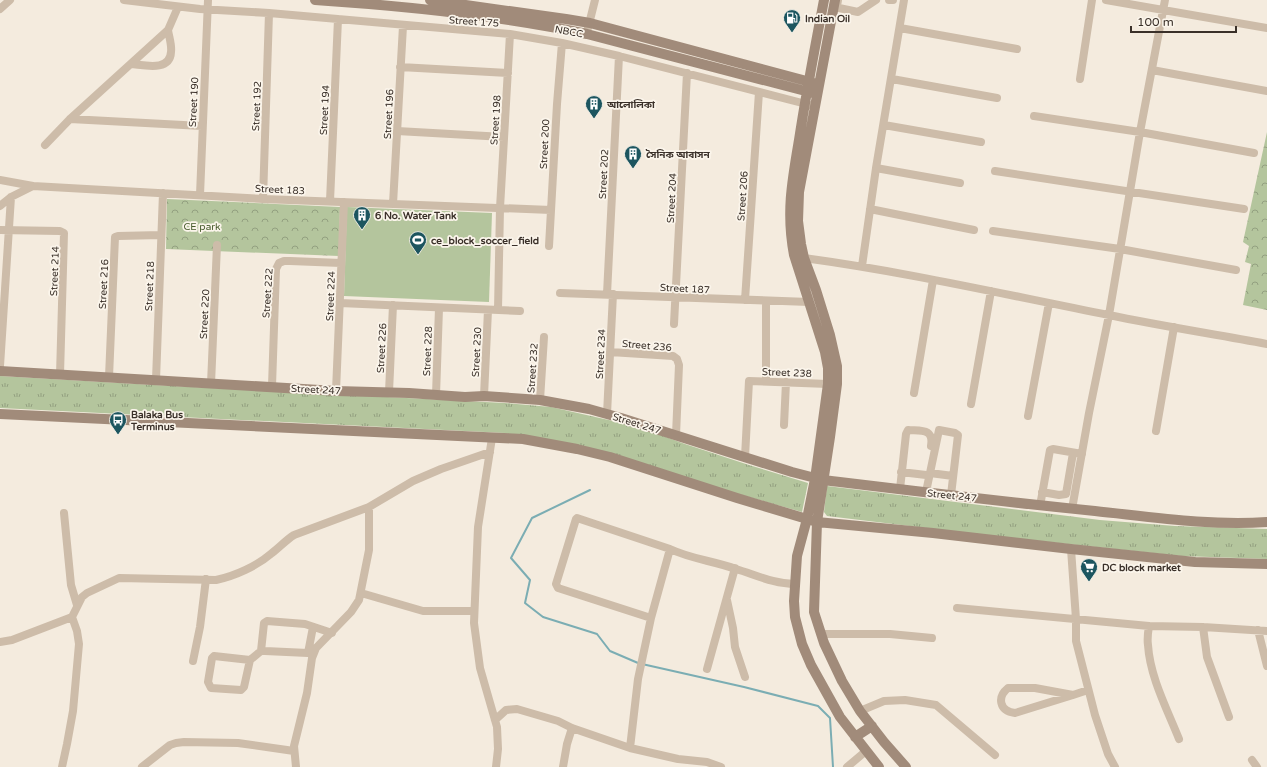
<svg xmlns="http://www.w3.org/2000/svg" width="1267" height="767" font-family="'Varela Round','Noto Sans Bengali',sans-serif">
  <style>
    .grass { fill: url(#grass-tufts) }
    .park { fill: url(#park-crowns) }
    .pitch { fill: #b4c59d }
    .lines { fill: none; stroke-linecap: round; stroke-linejoin: round }
    .stream { stroke: #7badb3; stroke-width: 2 }
    .street { stroke: #cdbca9; stroke-width: 8 }
    .secondary { stroke: #a18b7a; stroke-width: 10 }
    .labels { text-anchor: middle; stroke-width: 3.5; stroke-linejoin: round; paint-order: stroke }
    .poi-label { font-size: 10px; font-weight: bold; fill: #3a3029; stroke: #fbf5eb; text-anchor: start }
    .street-label { font-size: 10px; fill: #3a3029; stroke: #fbf5eb }
    .park-label { font-size: 10px; fill: #465a2b; stroke: #fbf5eb }
  </style>
  <defs>
    <pattern id="grass-tufts" width="24" height="20" patternUnits="userSpaceOnUse"><rect width="24" height="20" fill="#b4c59d"/><path d="M3 7l-1-3M5 7V3M7 7l1-3M15 17l-1-3M17 17v-4M19 17l1-3" fill="none" stroke="#93a080"/></pattern>
    <pattern id="park-crowns" width="20" height="18" patternUnits="userSpaceOnUse"><rect width="20" height="18" fill="#b4c59d"/><path d="M2 6a3 3 0 1 1 6 0M12 15a3 3 0 1 1 6 0" fill="none" stroke="#93a080"/></pattern>
  </defs>
  <rect width="100%" height="100%" fill="#f4ebde"/>
  <!-- grass -->
  <path class="grass" d="M0,376L154,385L505,403L551,407L622,423L644,429L685,444L749,465L808,483L802,512L707,485L505,433L0,408Z
    M827,486L1100,520L1175,526L1267,529V559L1181,556L1001,537L827,516L824,512Z"/>
  <!-- park -->
  <path class="park" d="M1267,132V310L1243,305L1251,264L1245,262L1249,246L1243,242Z
    M167,199L340,207L339,256L166,249Z"/>
  <!-- pitch -->
  <path class="pitch" d="M347,207L492,213L489,302L344,296Z"/>
  <g class="lines">
    <!-- stream -->
    <path class="stream" d="M590,490L532,518L511,558L530,580L525,603L543,617L597,634L610,651L638,663
      M642,664L744,687L818,706L830,718L833,767"/>
    <!-- street -->
    <path class="street" d="M124,0L200,9L269,13L510,34L562,43L619,56L810,105
      M838,0L837,6L839,8L858,12L876,0
      M889,0H893
      M1106,0L1267,28
      M0,9L10,0
      M588,28L595,0
      M900,28L1017,49
      M131,64C144,65 170,72 171,52C172,45 169,37 168,30
      M400,67L508,73
      M1152,70L1267,91
      M892,79L997,98
      M1080,79L1092,0
      M1034,116L1140,132L1254,153
      M70,119L202,126
      M884,125L981,142
      M397,131L504,137
      M45,145L70,119L168,30L178,7
      M876,168L960,183
      M995,171L1244,209
      M0,180L33,186
      M200,195L208,0
      M263,199L269,13
      M330,201L338,19
      M393,204L403,26
      M0,206L11,197L33,186L263,199L551,210
      M870,209L974,230
      M0,230L60,231L64,233L60,375
      M993,231L1120,249L1236,270
      M549,246L557,104L562,43
      M804,258C907,272 1007,295 1109,315C1161,326 1214,334 1267,344
      M862,266L876,168L904,0
      M560,293L809,302
      M607,294L619,56
      M745,300L759,92
      M766,301V381
      M340,303L520,311
      M498,310L500,208L510,34
      M674,324L687,73
      M610,352L673,356L677,359L679,365L676,435
      M0,366L11,197
      M109,377L115,237L118,236L161,235
      M156,380L163,193
      M211,384L217,245
      M272,386L276,269L279,263L284,261H290L341,263
      M336,391L344,202
      M389,392L393,305
      M914,393L933,280
      M436,395L439,308
      M484,396L488,310
      M540,400L544,337
      M971,404L991,291
      M607,414L613,294
      M1028,416L1049,303
      M784,425L786,382
      M1156,431L1174,327
      M492,438L478,527L474,623L480,668L497,727L498,749L496,767
      M745,457L749,381L828,384
      M901,472L926,475
      M930,473L953,476
      M900,489L906,434L908,430C921,431 934,428 931,446
      M926,492L939,430L955,433L958,435L951,495
      M1042,492L1059,495L1066,494L1073,453
      M1040,506L1050,450L1053,449L1082,454
      M1072,509L1089,413L1109,315L1140,132L1165,0
      M64,513L71,585L77,605
      M1071,549L1076,619V641L1095,715L1108,754L1115,767
      M361,593L423,611H474
      M727,600L733,628L735,647L745,677
      M957,608L1149,626L1203,627L1267,631
      M651,618L558,588L556,584L576,519L577,518L670,549C691,559 714,561 736,569C756,575 774,584 795,584
      M1149,626C1148,632 1147,639 1148,645C1150,677 1167,709 1179,739
      M1203,627L1207,657L1229,717
      M1258,630L1267,666
      M821,634H890L932,638
      M0,642L12,640L72,617L82,597L87,593L119,578L216,580C235,576 257,566 272,553C280,547 286,540 294,535L369,507L413,481L441,469L490,452
      M261,651L264,623L267,621L305,624L332,633
      M250,660L214,656L212,658L208,682L211,688L241,690L244,687L250,660L261,651H265L308,653L313,627
      M193,661L200,627L206,579
      M707,669L735,568
      M1073,695L1015,713C999,711 997,697 1008,688H1035L1073,695L1088,690
      M860,711L884,701L905,700L936,705L995,755
      M495,720L506,710L517,709L558,721L572,728L630,748L678,759L707,762L721,767
      M630,748L638,679L651,618L670,549
      M1252,760L1257,767
      M62,767L67,744L73,711L79,644L77,631L72,617
      M142,767L170,745L176,743L184,742L238,743L294,751
      M296,767L294,746L307,693L312,658L316,648L351,612L359,600L369,550V507
      M563,767L567,744L572,728
      M847,767L866,751"/>
    <!-- secondary -->
    <path class="secondary" d="M315,0C406,6 498,15 587,34L813,93
      M430,0L566,19L590,23L814,83
      M824,0C815,47 806,93 799,140C792,181 786,213 794,255L825,352L828,368V384L815,479L807,519L797,556L794,601L795,617L802,644L811,665L840,717L879,767
      M835,0L799,192L798,221L801,244L804,258L816,290L830,335L837,366V384L830,437L817,522L814,612L824,643L842,681L860,711L884,742L906,767
      M0,371L336,391L409,393L465,397L484,396L540,400L589,409L621,418L792,472L823,480C914,491 1004,502 1095,511C1152,517 1210,526 1267,522
      M0,414L523,439L577,449L610,457L737,498L817,522L933,533L1071,549L1195,562L1267,564
      M855,737L872,726"/>
  </g>
  <!-- icons -->
  <defs>
    <g id="fuel-pin" transform="scale(0.9)"><path d="M0 17L-7.5 6A9.5 9.5 0 1 1 7.5 6Z" fill="#1c555f" stroke="#fbf5eb"/><path d="M-5.5-6h7V0h2V4h1.3V-2.5L3-4.5l.8-.8L6-3V5H2.5V1h-1V6h-7ZM-4.2-4.7v3.2H.2V-4.7Z" fill="#fff"/></g>
    <g id="building-pin" transform="scale(0.9)"><path d="M0 17L-7.5 6A9.5 9.5 0 1 1 7.5 6Z" fill="#1c555f" stroke="#fbf5eb"/><path d="M-4-6H4V6H1V3H-1V6H-4ZM-2.5-4.3h1.7v1.8h-1.7ZM.8-4.3h1.7v1.8H.8ZM-2.5-1h1.7V.8h-1.7ZM.8-1h1.7V.8H.8Z" fill="#fff"/></g>
    <g id="stadium-pin" transform="scale(0.9)"><path d="M0 17L-7.5 6A9.5 9.5 0 1 1 7.5 6Z" fill="#1c555f" stroke="#fbf5eb"/><path d="M0-5a6.5 5 0 1 0 0 10a6.5 5 0 1 0 0-10ZM-3.5-1.8h7v3.6h-7Z" fill="#fff"/></g>
    <g id="bus-pin" transform="scale(0.9)"><path d="M0 17L-7.5 6A9.5 9.5 0 1 1 7.5 6Z" fill="#1c555f" stroke="#fbf5eb"/><path d="M-5-6H5V4H4V6H2V4H-2V6H-4V4H-5ZM-3.5-4V0h7V-4ZM-3.5 1.2v1.5H-2V1.2ZM2 1.2v1.5H3.5V1.2Z" fill="#fff"/></g>
    <g id="supermarket-pin" transform="scale(0.9)"><path d="M0 17L-7.5 6A9.5 9.5 0 1 1 7.5 6Z" fill="#1c555f" stroke="#fbf5eb"/><path d="M-6-5.5h2.5l.6 2H6L4.5 2H-2.5L-4.4-4H-6ZM-1.5 3.2a1.3 1.3 0 1 0 .1 0ZM3 3.2a1.3 1.3 0 1 0 .1 0Z" fill="#fff"/></g>
  </defs>
  <g fill-rule="evenodd">
    <use href="#fuel-pin" x="792" y="18"/>
    <use href="#building-pin" x="594" y="104"/>
    <use href="#building-pin" x="633" y="154"/>
    <use href="#building-pin" x="362" y="215"/>
    <use href="#stadium-pin" x="418" y="240"/>
    <use href="#bus-pin" x="118" y="420"/>
    <use href="#supermarket-pin" x="1089" y="567"/>
  </g>
  <g class="labels">
    <!-- poi labels -->
    <g class="poi-label">
      <text x="805" y="22">Indian Oil</text>
      <text x="607" y="108">আলোলিকা</text>
      <text x="646" y="158">সৈনিক আবাসন</text>
      <text x="375" y="219">6 No. Water Tank</text>
      <text x="431" y="244">ce_block_soccer_field</text>
      <text x="131" y="418">Balaka Bus<tspan x="131" dy="12">Terminus</tspan></text>
      <text x="1102" y="571">DC block market</text>
    </g>
    <!-- street labels -->
    <g class="street-label">
      <text transform="translate(474 21) rotate(4)" y="4">Street 175</text>
      <text transform="translate(569 31) rotate(11)" y="4">NBCC</text>
      <text transform="translate(193 102) rotate(-87)" y="4">Street 190</text>
      <text transform="translate(256 106) rotate(-88)" y="4">Street 192</text>
      <text transform="translate(324 110) rotate(-87)" y="4">Street 194</text>
      <text transform="translate(388 114) rotate(-87)" y="4">Street 196</text>
      <text transform="translate(495 120) rotate(-86)" y="4">Street 198</text>
      <text transform="translate(544 144) rotate(-87)" y="4">Street 200</text>
      <text transform="translate(603 174) rotate(-87)" y="4">Street 202</text>
      <text transform="translate(280 189) rotate(3)" y="4">Street 183</text>
      <text transform="translate(742 196) rotate(-86)" y="4">Street 206</text>
      <text transform="translate(671 198) rotate(-87)" y="4">Street 204</text>
      <text transform="translate(54 271) rotate(-88)" y="4">Street 214</text>
      <text transform="translate(103 284) rotate(-87)" y="4">Street 216</text>
      <text transform="translate(149 286) rotate(-88)" y="4">Street 218</text>
      <text transform="translate(685 288) rotate(3)" y="4">Street 187</text>
      <text transform="translate(267 293) rotate(-86)" y="4">Street 222</text>
      <text transform="translate(330 296) rotate(-88)" y="4">Street 224</text>
      <text transform="translate(204 314) rotate(-87)" y="4">Street 220</text>
      <text transform="translate(647 345) rotate(5)" y="4">Street 236</text>
      <text transform="translate(381 348) rotate(-87)" y="4">Street 226</text>
      <text transform="translate(427 351) rotate(-88)" y="4">Street 228</text>
      <text transform="translate(476 352) rotate(-87)" y="4">Street 230</text>
      <text transform="translate(600 354) rotate(-87)" y="4">Street 234</text>
      <text transform="translate(532 368) rotate(-86)" y="4">Street 232</text>
      <text transform="translate(787 372) rotate(2)" y="4">Street 238</text>
      <text transform="translate(316 389) rotate(3)" y="4">Street 247</text>
      <text transform="translate(637 423) rotate(17)" y="4">Street 247</text>
      <text transform="translate(952 495) rotate(6)" y="4">Street 247</text>
    </g>
    <!-- park labels -->
    <g class="park-label">
      <text x="202" y="230">CE park</text>
    </g>
  </g>
  <!-- scale -->
  <path d="M1131 26v6h105v-6" fill="none" stroke="#3a3029" stroke-width="2"/>
  <text x="1137" y="26" font-size="12" fill="#3a3029" stroke="#fbf5eb" stroke-width="3" paint-order="stroke">100 m</text>
</svg>
